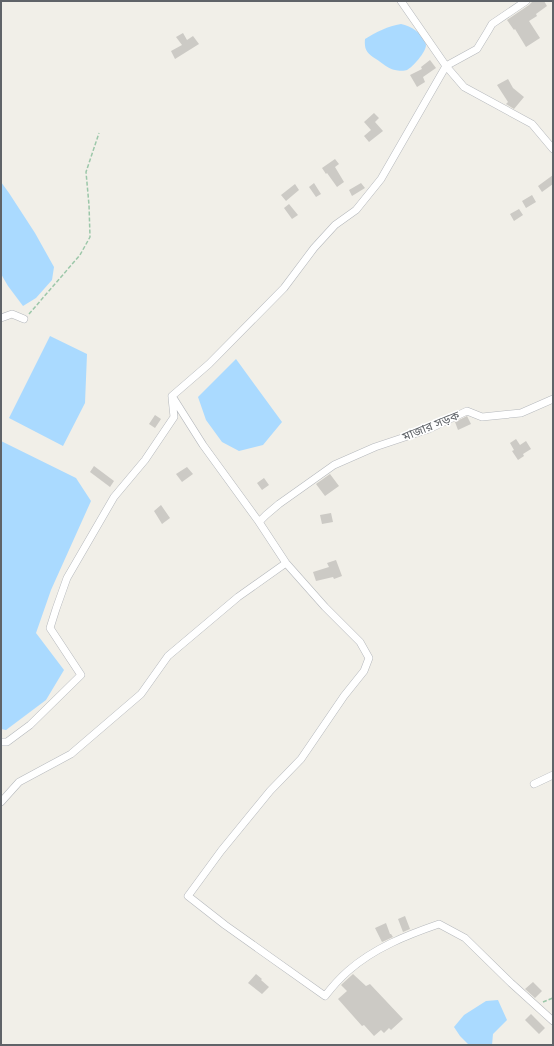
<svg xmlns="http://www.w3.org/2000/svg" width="554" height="1046" font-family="'PT Sans','Noto Sans Bengali',sans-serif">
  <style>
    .water { fill: #aadaff }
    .building { fill: #cccac5 }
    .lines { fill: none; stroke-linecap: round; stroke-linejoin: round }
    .street-casing { stroke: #b5b8bc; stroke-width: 8 }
    .path { stroke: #9cc7a9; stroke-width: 1.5; stroke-dasharray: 4 2; stroke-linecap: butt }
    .street { stroke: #fff; stroke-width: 7 }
    .labels { text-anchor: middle; stroke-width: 3; stroke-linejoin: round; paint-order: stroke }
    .street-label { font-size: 12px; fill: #5f6368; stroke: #fff }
  </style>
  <rect width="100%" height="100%" fill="#f1efe8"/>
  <!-- water -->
  <path class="water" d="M401,24C411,26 424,34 426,45C426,52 413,67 407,70C405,71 398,71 395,70C389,69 382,63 376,59C367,53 364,50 365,39C376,32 388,26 401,24Z
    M1,182L9,193L35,233L54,267L52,280L36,298L23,306L8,286L1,274Z
    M50,336L87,354L85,403L63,446L9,418Z
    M236,359L282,422L263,445L239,451L222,442L206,420L198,397Z
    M1,441L76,478L91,501L51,590L36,633L64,670L46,700L6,730L1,729Z
    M498,1000L507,1020L493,1034L492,1045H469L460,1036L454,1027L464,1015L486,1001Z"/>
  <!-- building -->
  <path class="building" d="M533,1H544L547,6L536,14L537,16L529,21L540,38L526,47L515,29L514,30L507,20L529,5Z
    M183,33L187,40L193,36L199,44L175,59L171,51L182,45L176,37Z
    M430,60L436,68L423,77L425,82L417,87L410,75L422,69L421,67Z
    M508,79L513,88L524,97L514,109L506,104L508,102L497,85Z
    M374,113L379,118L375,122L383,131L369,142L364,136L371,130L364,122Z
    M335,159L339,164L335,167L344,182L337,187L327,173L326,174L322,168Z
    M553,175V184L542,192L538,186Z
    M314,183L321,194L316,197L309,187Z
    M361,183L365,188L352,196L349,190Z
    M295,184L299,190L286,201L281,195Z
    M532,195L536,202L526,208L522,201Z
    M289,204L298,215L292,219L284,208Z
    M519,209L523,215L514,221L510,214Z
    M155,415L161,419L155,428L149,424Z
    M467,416L471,424L458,430L455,422Z
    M516,439L520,445L526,441L531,449L523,454L524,456L518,460L512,451L514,450L510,443Z
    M94,466L114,481L110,487L90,472Z
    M187,467L193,474L182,482L176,474Z
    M330,474L339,486L325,496L316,484Z
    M264,478L269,485L262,490L257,483Z
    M161,505L170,518L162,524L154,511Z
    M331,513L333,522L322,524L320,515Z
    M336,560L342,576L334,579L333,577L316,581L313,572L329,567L327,563Z
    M405,916L410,929L403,932L398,919Z
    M386,923L390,934H391L393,937L382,942L375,928Z
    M256,974L262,979L261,980L269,987L262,994L248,983Z
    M353,974L366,986L370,984L403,1019L391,1030L389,1028L384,1033L381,1030L374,1036L364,1025L362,1026L338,999L347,991L341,985Z
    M533,982L542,991L535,998L525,989Z
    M531,1014L545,1028L539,1034L525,1020Z"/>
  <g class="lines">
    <!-- street casing -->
    <g class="street-casing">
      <path id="street" d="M401,1L446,66L464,87L532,124L553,149
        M1,318L12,314L24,319
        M172,396L203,445L259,522L286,563L325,607L360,642L369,658L364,671L344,696L301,759L270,791L221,851L188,896L225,925L325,996C332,987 340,978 348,971C374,948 407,935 439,924L465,938L511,983L553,1021
        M172,396L209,364L284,288L314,248L335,225L356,210L381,179L446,66L477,49L488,31L492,24L526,1
        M259,522L266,515L279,504L334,465L375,447L429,429L467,411L482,417L521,413L553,399
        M1,742H7L30,725L81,675L50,628L56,609L67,578L114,497L145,460L174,417L172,398
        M534,784L553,775
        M1,802L19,782L71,754L141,694L168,656L238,597L286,563"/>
    </g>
    <!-- path -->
    <path class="path" d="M29,314L80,255L90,237L89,205L86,172L99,133
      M543,1002L553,998"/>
    <!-- street -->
    <use href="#street" class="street"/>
  </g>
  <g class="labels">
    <!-- street labels -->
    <g class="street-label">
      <text transform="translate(431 426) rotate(-22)" y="4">মাজার সড়ক</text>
    </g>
  </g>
  <!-- border -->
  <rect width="554" height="1046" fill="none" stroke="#5f6368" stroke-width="4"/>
</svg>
